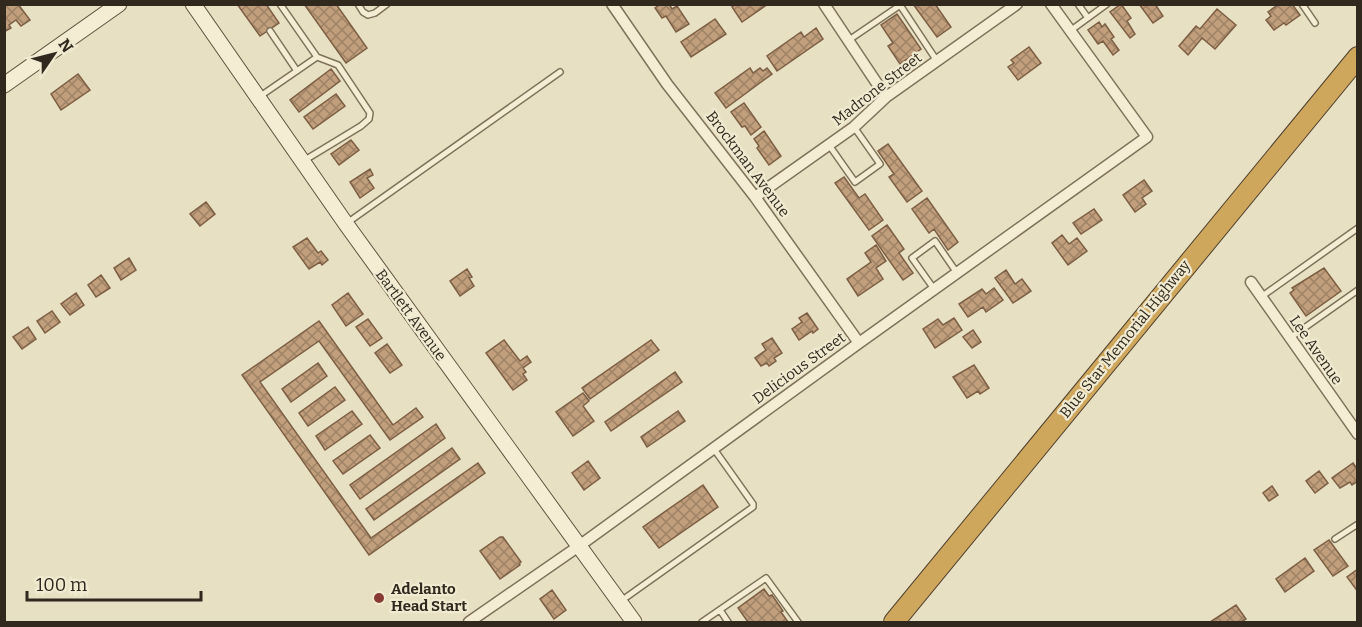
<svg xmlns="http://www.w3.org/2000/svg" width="1362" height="627" font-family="Bitter,serif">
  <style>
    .building { fill: url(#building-cross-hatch); stroke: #7c5f44; stroke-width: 1.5 }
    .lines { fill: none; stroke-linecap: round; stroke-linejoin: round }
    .lane-casing { stroke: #7f725b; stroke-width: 8 }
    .street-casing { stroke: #7f725b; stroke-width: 13 }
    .secondary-casing { stroke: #61533f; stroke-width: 17 }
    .highway-casing { stroke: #4e402f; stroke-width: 22 }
    .lane { stroke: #f4edd4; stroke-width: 5 }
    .street { stroke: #f4edd4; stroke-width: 10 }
    .secondary { stroke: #f4edd4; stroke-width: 15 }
    .highway { stroke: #cea65c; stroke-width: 20 }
    .poi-dot { fill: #873a33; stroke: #f0ead1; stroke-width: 2 }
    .labels { text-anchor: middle; stroke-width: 4.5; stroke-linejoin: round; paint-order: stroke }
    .street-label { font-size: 15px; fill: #31291e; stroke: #f0ead1 }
    .poi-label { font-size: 15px; font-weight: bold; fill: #31291e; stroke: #f0ead1; text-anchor: start }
  </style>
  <defs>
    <pattern id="building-cross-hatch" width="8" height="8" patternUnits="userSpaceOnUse" patternTransform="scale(1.5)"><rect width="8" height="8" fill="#c29f7c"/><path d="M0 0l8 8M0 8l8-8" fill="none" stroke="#9e8265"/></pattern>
  </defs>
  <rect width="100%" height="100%" fill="#e8e0c2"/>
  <!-- building -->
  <path class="building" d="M4,4H18L30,20L21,26L16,20L9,25L11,28L4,32Z
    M237,4H266L279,23L260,36Z
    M304,4H336L367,48L346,63Z
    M661,4H669L672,9L677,6L689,24L676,32L666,16L662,18L655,8Z
    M736,4H768L742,22L732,7Z
    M913,4H935L951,27L937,37Z
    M1121,4L1131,18L1127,21L1135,34L1130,38L1110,12Z
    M1139,4H1155L1163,16L1153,23Z
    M1279,4H1292L1300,15L1286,25L1284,23L1274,30L1266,20L1271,16L1268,12Z
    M1217,9L1236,25L1215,49L1202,38L1188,55L1179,46L1196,26L1200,29Z
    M897,14L921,49L900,64L888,46L893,43L881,25Z
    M715,19L726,34L691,57L681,42Z
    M1099,22L1102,27L1105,24L1114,37L1111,39L1119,50L1113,55L1103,41L1098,44L1088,30Z
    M816,28L823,39L777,71L767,56L801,32L804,37Z
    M1029,47L1041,63L1018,80L1008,67L1014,63L1011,60Z
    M750,68L753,73L760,68L763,71L767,68L772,74L726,108L715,93Z
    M331,69L340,81L299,112L290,100Z
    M78,74L90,90L61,110L51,94Z
    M336,94L345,106L313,129L304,117Z
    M744,103L761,127L751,135L745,126L742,127L731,112Z
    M764,131L781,156L769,165L757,148L759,146L754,139Z
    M351,140L359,150L339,165L331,154Z
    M888,144L922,191L907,202L889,177L894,174L878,151Z
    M370,169L373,175L367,178L374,188L360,198L350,182Z
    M844,177L859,198L865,194L883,220L869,230L835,183Z
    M1144,180L1152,191L1142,198L1146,204L1135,212L1123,195Z
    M927,198L958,242L948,250L934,229L929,233L912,209Z
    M206,202L215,214L200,226L190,214Z
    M1094,209L1102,220L1081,234L1073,223Z
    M887,225L904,249L899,253L913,273L903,280L872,236Z
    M1062,235L1069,244L1077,238L1087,251L1068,265L1052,243Z
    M307,238L318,253L321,251L328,260L322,265L320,262L309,269L293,247Z
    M876,245L886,261L876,268L883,279L858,296L847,279L871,262L865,253Z
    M129,258L136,270L121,280L114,268Z
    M1324,268L1341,291L1306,316L1290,293L1294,290L1292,288Z
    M467,269L472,277L469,278L474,286L460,296L450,281Z
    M1006,270L1015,284L1022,279L1031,291L1013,303L995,278Z
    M101,275L110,288L96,297L88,285Z
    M994,288L1003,300L986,312L983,307L968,317L959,304L982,289L986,294Z
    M76,293L84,305L70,315L61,304Z
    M348,293L363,314L346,326L332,305Z
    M52,311L60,322L45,333L37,321Z
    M807,313L818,329L813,333L812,331L799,340L792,329L802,322L799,318Z
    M954,318L962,330L935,348L923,329L938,319L943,325Z
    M368,319L382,338L370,346L356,327Z
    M319,321L393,425L416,408L423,417L390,440L319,341L260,382L371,538L478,463L485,473L369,555L242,375Z
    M28,327L36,339L22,349L13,337Z
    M973,330L981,342L972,348L963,337Z
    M772,338L782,353L774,358L776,361L769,366L767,363L761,366L755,358L766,350L762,344Z
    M504,340L520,361L527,356L531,362L523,368L526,372L523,374L527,380L513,390L486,353Z
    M651,340L659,350L590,399L582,388Z
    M387,344L402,365L390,373L375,353Z
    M318,363L327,376L291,402L282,389Z
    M974,365L989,388L980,394L978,391L967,398L953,377Z
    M675,372L682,382L611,431L605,422Z
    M335,387L345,400L308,426L299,413Z
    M583,393L589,401L583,406L594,421L573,436L556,412Z
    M352,411L362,424L325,450L316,436Z
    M678,411L685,421L647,447L641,437Z
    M436,424L445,438L360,499L350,485Z
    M370,435L380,448L343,474L333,461Z
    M452,448L460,459L374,520L366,509Z
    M588,461L600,478L584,490L572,473Z
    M1353,463L1358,470V481L1352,485L1350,482L1340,488L1332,478Z
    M1319,471L1328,483L1315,493L1306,481Z
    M703,485L718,507L659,548L643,527Z
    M1272,486L1278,495L1269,501L1263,493Z
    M500,537H503L521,562L519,564L520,565L500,579L480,551Z
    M1329,540L1348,566L1333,576L1314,550Z
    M1305,558L1314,571L1285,592L1276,579Z
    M1358,569V592L1347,577Z
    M764,589L769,596L772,595L783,611L781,612L788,622H748L738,608Z
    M552,590L566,610L554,619L540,599Z
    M1236,605L1246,619L1241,622H1210Z"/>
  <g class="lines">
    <!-- lane casing -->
    <g class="lane-casing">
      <path id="lane" d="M280,4L317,57L338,65L370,113L369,119L361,126L305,160
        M358,4L363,12L368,15L375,13L387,4
        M1078,4L1088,18
        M1302,4L1315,23
        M270,31L297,71
        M1070,31L1107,4
        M849,40L899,6L902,8L937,61
        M259,97L317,57
        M829,145L855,182L880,164L854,127
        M347,223L560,72
        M934,289L912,258L935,241L957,273
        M1261,297L1358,228
        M1290,338L1358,290
        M1335,539L1358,524
        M621,601L753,507V504L714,449
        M720,610L728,622
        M702,622L766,578L798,622"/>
    </g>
    <!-- street casing -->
    <g class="street-casing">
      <path id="street" d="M612,4L667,84L755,197L859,343
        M824,4L886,97
        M755,197L854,127L886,97L1017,4
        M1251,282L1358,434
        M469,622L579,546L859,343L1147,137L1051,4"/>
    </g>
    <!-- secondary casing -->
    <g class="secondary-casing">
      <path id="secondary" d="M193,4L346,224L634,622
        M4,85L119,4"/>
    </g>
    <!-- highway casing -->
    <g class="highway-casing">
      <path id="highway" d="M894,622L1358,57"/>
    </g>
    <!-- lane -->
    <use href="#lane" class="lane"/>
    <!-- street -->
    <use href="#street" class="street"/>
    <!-- secondary -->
    <use href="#secondary" class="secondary"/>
    <!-- highway -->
    <use href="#highway" class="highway"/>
  </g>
  <!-- markers -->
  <circle class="poi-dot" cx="379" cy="598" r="6"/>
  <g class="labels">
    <!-- street labels -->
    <g class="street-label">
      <text transform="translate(877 89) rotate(-38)" y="5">Madrone Street</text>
      <text transform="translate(748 164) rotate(53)" y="5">Brockman Avenue</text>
      <text transform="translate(411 315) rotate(54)" y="5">Bartlett Avenue</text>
      <text transform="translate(1125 339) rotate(-51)" y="5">Blue Star Memorial Highway</text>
      <text transform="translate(1316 350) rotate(55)" y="5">Lee Avenue</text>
      <text transform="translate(799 368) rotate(-36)" y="5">Delicious Street</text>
    </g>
    <!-- poi labels -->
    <g class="poi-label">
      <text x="391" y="594">Adelanto<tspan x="391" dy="17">Head Start</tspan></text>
    </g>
  </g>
  <!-- border -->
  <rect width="1362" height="627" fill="none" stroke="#31291e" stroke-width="12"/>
  <!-- north arrow -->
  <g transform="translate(54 54) rotate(55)" stroke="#f0ead1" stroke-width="4.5" paint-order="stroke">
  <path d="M0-4.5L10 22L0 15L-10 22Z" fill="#31291e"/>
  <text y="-9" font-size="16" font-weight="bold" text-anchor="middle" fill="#31291e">N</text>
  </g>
  <!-- scale -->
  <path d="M27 591v9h174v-9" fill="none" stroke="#31291e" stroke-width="3"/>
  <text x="36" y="591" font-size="18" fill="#31291e" stroke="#f0ead1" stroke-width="4.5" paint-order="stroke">100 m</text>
</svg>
